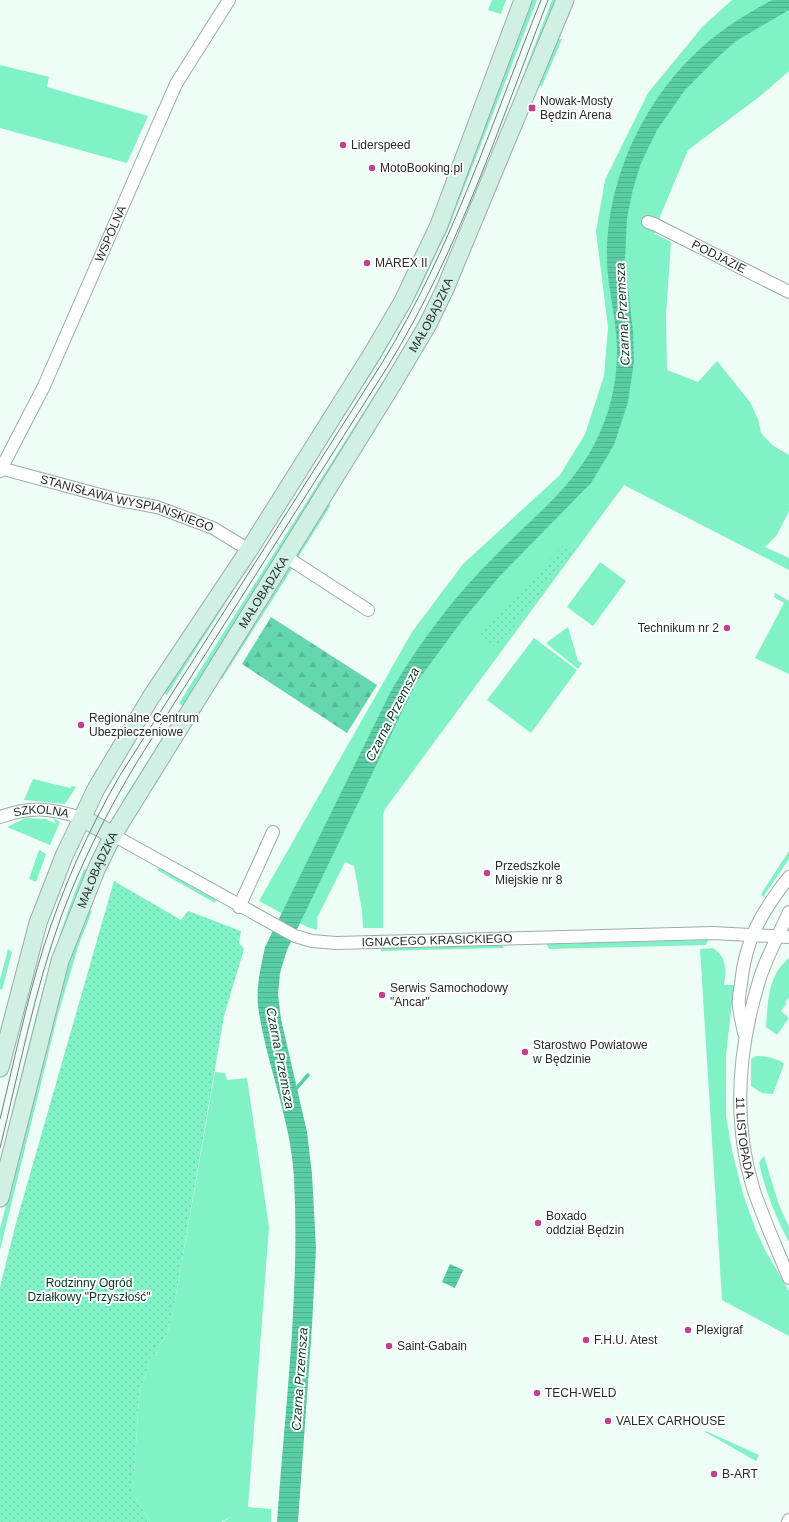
<svg xmlns="http://www.w3.org/2000/svg" width="789" height="1522" font-family="Helvetica,sans-serif">
  <style>
    .green { fill: #80f2c6 }
    .forest { fill: url(#forest-firs) }
    .garden { fill: url(#garden-dots) }
    .water { fill: url(#water-rules) }
    .lines { fill: none; stroke-linecap: round; stroke-linejoin: round }
    .stream { stroke: #5acea3; stroke-width: 3.5 }
    .street-casing { stroke: #9daca5; stroke-width: 14 }
    .secondary-casing { stroke: #9daca5; stroke-width: 19 }
    .street { stroke: #fff; stroke-width: 12 }
    .secondary { stroke: #d0f0e4; stroke-width: 17 }
    .tram { stroke: #747e79; stroke-width: 1 }
    .poi-dot { fill: #c0428f; stroke: #fff; stroke-width: 1.5 }
    .labels { text-anchor: middle; stroke-width: 4; stroke-linejoin: round; paint-order: stroke }
    .poi-label { font-size: 12px; fill: #262c29; stroke: #fff; text-anchor: start }
    .street-label { font-size: 12px; fill: #262c29; stroke: #fff }
    .park-label { font-size: 12px; fill: #003626; stroke: #fff }
    .water-label { font-size: 13px; font-style: italic; fill: #043929; stroke: #fff }
  </style>
  <defs>
    <pattern id="forest-firs" width="22" height="20" patternUnits="userSpaceOnUse"><rect width="22" height="20" fill="#64d7ad"/><path d="M5 1l3.5 6h-7zM16 11l3.5 6h-7z" fill="#57b995"/></pattern>
    <pattern id="garden-dots" width="8" height="8" patternUnits="userSpaceOnUse"><rect width="8" height="8" fill="#80f2c6"/><path d="M2 2h.1M6 6h.1" fill="none" stroke="#6ed0aa" stroke-width="1.8" stroke-linecap="round"/></pattern>
    <pattern id="water-rules" width="6" height="5" patternUnits="userSpaceOnUse"><rect width="6" height="5" fill="#5acea3"/><path d="M0 2.5h6" fill="none" stroke="#4eb18c"/></pattern>
  </defs>
  <rect width="100%" height="100%" fill="#eefef7"/>
  <!-- green -->
  <path class="green" d="M492,0H506L501,14L488,10Z
    M530,0H537L449,227L417,295L380,360L167,695L163,693L382,351Z
    M552,0H555L548,23L449,266L411,340L126,801L123,800L183,706L179,703L387,375C407,343 426,310 442,277C484,187 516,92 552,0Z
    M732,0H789V71L759,97L688,150L661,214L655,234L671,242L666,316L667,370L698,382L717,361L750,402L758,419L761,433L772,445L789,455V511L777,535L765,547L789,558V570L624,485L385,809L383,815V928H363L362,910L354,866L345,862L317,918V930L307,927L259,901L412,632L463,564L560,475L585,434L604,376L608,327L596,231L605,180L648,93L703,26Z
    M556,39H562L542,86L537,84Z
    M0,65L49,77L47,87L148,116L127,163L0,128Z
    M326,503L331,505L297,559L294,554Z
    M600,562L626,581L593,626L567,607Z
    M287,565L293,567L222,679L218,676Z
    M775,593L789,601V674L755,658L784,603L774,597Z
    M568,627L578,661L582,663L578,669L546,643Z
    M534,638L577,670L531,733L487,700Z
    M33,779L70,788L72,786L76,787L65,804L24,800Z
    M26,818L46,819L56,824L53,818L60,822L50,845L7,827Z
    M39,850L46,854L36,882L29,879Z
    M789,851V859L763,897L761,894Z
    M159,867L216,900L215,903L157,870Z
    M84,869L89,871L0,1174V1163C24,1064 45,964 84,869Z
    M88,910L92,911L79,944L58,1014L0,1250V1229L66,965Z
    M708,940L706,945L549,949L547,944Z
    M496,945H502L504,948L381,951V948Z
    M713,948C727,957 726,970 724,985H734L726,1055V1116L732,1151L743,1194L755,1228L765,1250L789,1291V1336L722,1300L700,949Z
    M8,949L12,952L2,990L0,989V980Z
    M789,958V998L785,1002L787,1003L781,1011L789,1018L777,1035L766,1027C768,1001 768,975 789,958Z
    M756,1056C764,1056 778,1058 784,1064L773,1094L762,1093L751,1086V1059Z
    M215,1072L225,1073L227,1080L247,1078L269,1227L248,1507L271,1509V1522H223L234,1515L221,1522H150L133,1493L139,1395L152,1354L156,1355L159,1345L167,1335L174,1307Z
    M764,1156L779,1205L789,1227V1242C776,1218 764,1188 759,1162Z
    M706,1431L759,1455L756,1461L705,1432Z"/>
  <!-- forest -->
  <path class="forest" d="M271,617L377,685L347,733L242,664Z"/>
  <!-- garden -->
  <path class="garden" d="M563,545L573,552L555,572L544,589L501,643L492,647L478,634Z
    M114,881L181,920L188,911L241,931L239,943L244,949L224,1016L174,1307L167,1335L159,1345L156,1355L152,1354L139,1395L133,1493L150,1522H0V1287L16,1223Z"/>
  <!-- water -->
  <path class="water" d="M772,0H789V10L736,41L717,58L685,90L657,130L641,163L633,189L627,218L625,260L633,331L634,362L628,402L614,445L591,483L498,578L461,622L416,683L287,950L280,973L278,995L281,1019L307,1132L312,1174L316,1248L312,1326L298,1522H277C285,1408 300,1293 294,1178C291,1119 266,1064 258,1006C256,986 261,966 265,947L391,691C421,640 456,594 499,552C533,517 572,488 595,443C612,410 620,371 616,333C614,310 608,286 607,263C605,179 645,95 709,41C728,25 750,12 772,0Z
    M450,1264L463,1270L455,1288L442,1282Z"/>
  <g class="lines">
    <!-- stream -->
    <path class="stream" d="M294,1091L308,1075"/>
    <!-- street casing -->
    <g class="street-casing">
      <g id="street">
        <path id="s1" d="M648,222L654,224L789,292"/>
        <path id="s2" d="M0,468L119,500L157,507L213,528L249,550"/>
        <path id="s3" d="M0,471L44,386L176,84L229,0"/>
        <path d="M285,556L368,610"/>
        <path id="s4" d="M0,817C32,806 50,808 82,818"/>
        <path id="s5" d="M113,835L295,936L312,941L336,943L713,933L789,937"/>
        <path d="M239,907L273,832"/>
        <path id="s6" d="M789,912C779,935 766,957 759,981C738,1050 732,1121 754,1191C764,1220 777,1249 789,1278"/>
        <path d="M744,1033C742,1024 740,1015 739,1006C738,999 740,991 741,984C745,940 762,911 789,877"/>
        <path d="M788,1522L789,1520"/>
      </g>
    </g>
    <!-- secondary casing -->
    <g class="secondary-casing">
      <g id="secondary">
        <path d="M82,818L113,835"/>
        <path d="M0,1068L38,923L64,856L96,789L151,697L249,550L372,354L403,301L439,225L523,0"/>
        <path id="s7" d="M0,1198L60,961L96,870L113,835L392,385L427,326L445,289L565,0"/>
      </g>
    </g>
    <!-- street -->
    <use href="#street" class="street"/>
    <!-- secondary -->
    <use href="#secondary" class="secondary"/>
    <!-- tram -->
    <path class="tram" d="M0,1119C14,1062 26,1003 44,946C63,887 88,831 119,777L382,363C452,248 491,125 541,0
      M0,1148C19,1071 34,992 61,917C81,863 107,812 137,762L388,366C459,250 499,126 548,0"/>
  </g>
  <!-- markers -->
  <g class="poi-dot">
    <rect x="528" y="104" width="8" height="8" rx="2"/>
    <circle cx="343" cy="145" r="4"/>
    <circle cx="372" cy="168" r="4"/>
    <circle cx="367" cy="263" r="4"/>
    <circle cx="727" cy="628" r="4"/>
    <circle cx="81" cy="725" r="4"/>
    <circle cx="487" cy="873" r="4"/>
    <circle cx="382" cy="995" r="4"/>
    <circle cx="525" cy="1052" r="4"/>
    <circle cx="538" cy="1223" r="4"/>
    <circle cx="688" cy="1330" r="4"/>
    <circle cx="586" cy="1340" r="4"/>
    <circle cx="389" cy="1346" r="4"/>
    <circle cx="537" cy="1393" r="4"/>
    <circle cx="608" cy="1421" r="4"/>
    <circle cx="714" cy="1474" r="4"/>
  </g>
  <g class="labels">
    <!-- poi labels -->
    <g class="poi-label">
      <text x="540" y="105">Nowak-Mosty<tspan x="540" dy="14">Będzin Arena</tspan></text>
      <text x="351" y="149">Liderspeed</text>
      <text x="380" y="172">MotoBooking.pl</text>
      <text x="375" y="267">MAREX II</text>
      <text x="719" y="632" text-anchor="end">Technikum nr 2</text>
      <text x="89" y="722">Regionalne Centrum<tspan x="89" dy="14">Ubezpieczeniowe</tspan></text>
      <text x="495" y="870">Przedszkole<tspan x="495" dy="14">Miejskie nr 8</tspan></text>
      <text x="390" y="992">Serwis Samochodowy<tspan x="390" dy="14">"Ancar"</tspan></text>
      <text x="533" y="1049">Starostwo Powiatowe<tspan x="533" dy="14">w Będzinie</tspan></text>
      <text x="546" y="1220">Boxado<tspan x="546" dy="14">oddział Będzin</tspan></text>
      <text x="696" y="1334">Plexigraf</text>
      <text x="594" y="1344">F.H.U. Atest</text>
      <text x="397" y="1350">Saint-Gabain</text>
      <text x="545" y="1397">TECH-WELD</text>
      <text x="616" y="1425">VALEX CARHOUSE</text>
      <text x="722" y="1478">B-ART</text>
    </g>
    <!-- street labels -->
    <g class="street-label">
      <text dy="4" stroke="none"><textPath href="#s3" startOffset="262">WSPÓLNA</textPath></text>
      <text dy="4" stroke="none"><textPath href="#s1" startOffset="79">PODJAZIE</textPath></text>
      <text dy="4" stroke="none"><textPath href="#s7" startOffset="991">MAŁOBĄDZKA</textPath></text>
      <text dy="4" stroke="none"><textPath href="#s2" startOffset="132">STANISŁAWA WYSPIAŃSKIEGO</textPath></text>
      <text dy="4" stroke="none"><textPath href="#s7" startOffset="667">MAŁOBĄDZKA</textPath></text>
      <text dy="4" stroke="none"><textPath href="#s4" startOffset="42">SZKOLNA</textPath></text>
      <text dy="4" stroke="none"><textPath href="#s7" startOffset="343">MAŁOBĄDZKA</textPath></text>
      <text dy="4" stroke="none"><textPath href="#s5" startOffset="351">IGNACEGO KRASICKIEGO</textPath></text>
      <text dy="4" stroke="none"><textPath href="#s6" startOffset="234">11 LISTOPADA</textPath></text>
    </g>
    <!-- park labels -->
    <g class="park-label">
      <text x="89" y="1287">Rodzinny Ogród<tspan x="89" dy="14">Działkowy "Przyszłość"</tspan></text>
    </g>
    <!-- water labels -->
    <g class="water-label">
      <text transform="translate(622 314) rotate(-93)" y="5">Czarna Przemsza</text>
      <text transform="translate(392 714) rotate(-63)" y="5">Czarna Przemsza</text>
      <text transform="translate(281 1058) rotate(79)" y="5">Czarna Przemsza</text>
      <text transform="translate(299 1379) rotate(-86)" y="5">Czarna Przemsza</text>
    </g>
  </g>
</svg>
